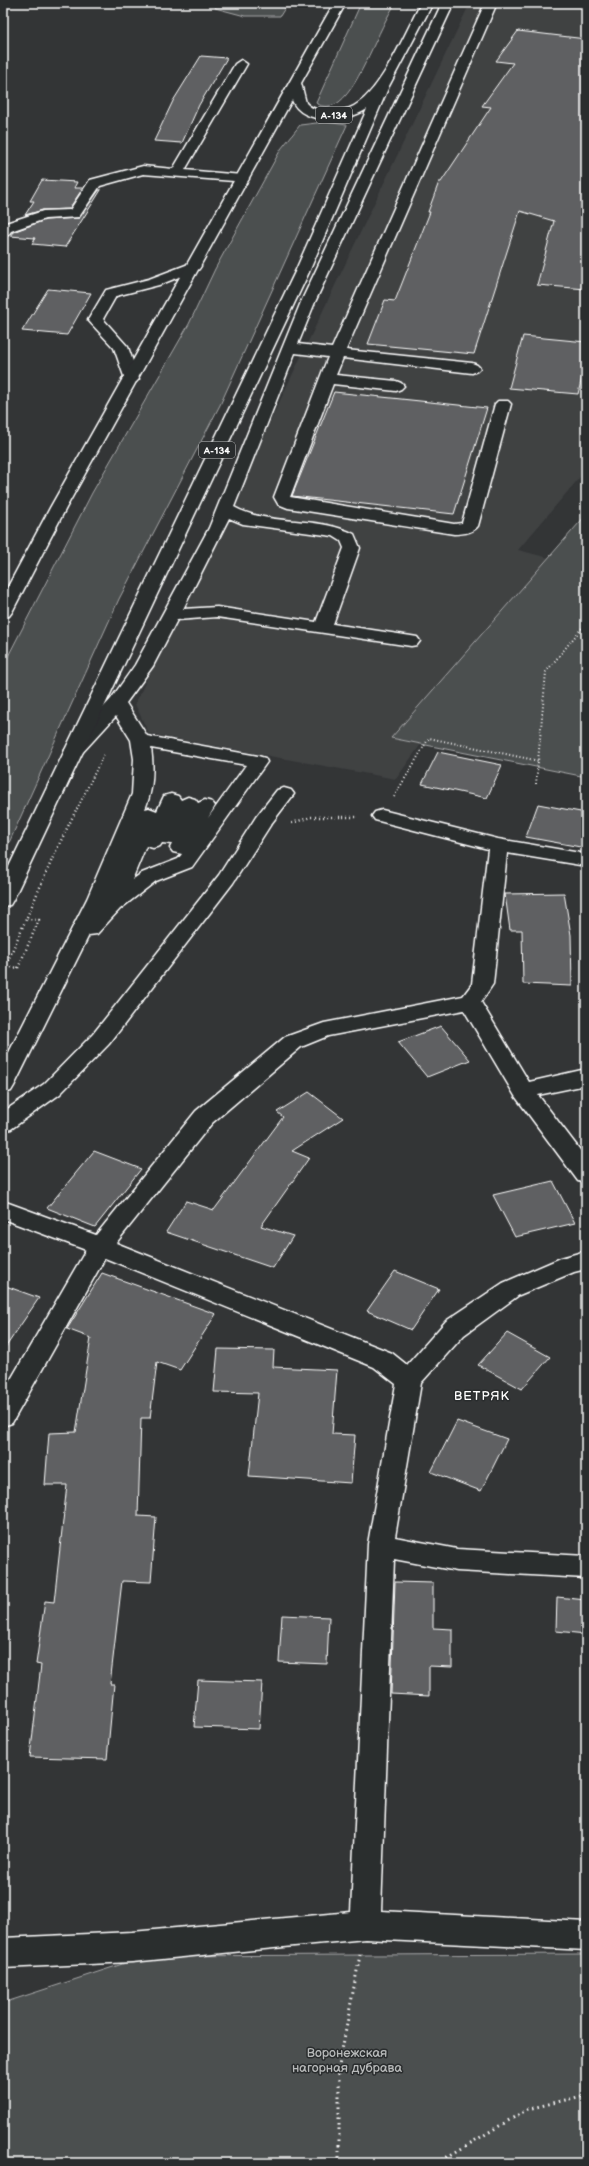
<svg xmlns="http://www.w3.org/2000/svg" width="589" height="2166" font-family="'Balsamiq Sans',sans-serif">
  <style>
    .built { fill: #404243 }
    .green { fill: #4c4f50; stroke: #a6a7a8 }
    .building { fill: #5f6162; stroke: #fff }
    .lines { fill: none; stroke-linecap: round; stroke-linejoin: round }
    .minor-casing { stroke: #fff; stroke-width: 3 }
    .highway-casing { stroke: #fff; stroke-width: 3 }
    .path-far2 { stroke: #fff; stroke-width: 2; stroke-dasharray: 1 2.5; stroke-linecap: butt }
    .path-far1 { stroke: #fff; stroke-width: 2.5; stroke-dasharray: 1 3; stroke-linecap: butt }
    .path { stroke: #fff; stroke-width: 3; stroke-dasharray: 1.5 4; stroke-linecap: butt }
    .minor { fill: #2a2d2e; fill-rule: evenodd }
    .highway { fill: #2a2d2e; fill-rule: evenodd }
    .path-bridge { stroke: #fff; stroke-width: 2.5; stroke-dasharray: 1 3; stroke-linecap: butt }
    .labels { text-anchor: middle; stroke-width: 3; stroke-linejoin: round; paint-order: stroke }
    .shield { fill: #2a2d2e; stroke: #bfc0c0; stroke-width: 1 }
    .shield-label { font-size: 10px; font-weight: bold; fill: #fff }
    .quarter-label { font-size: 13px; letter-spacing: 1px; fill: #fff; stroke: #2a2d2e }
    .near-park-label { font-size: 13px; fill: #b7b9b9; stroke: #2a2d2e }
  </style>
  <rect width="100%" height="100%" fill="#333536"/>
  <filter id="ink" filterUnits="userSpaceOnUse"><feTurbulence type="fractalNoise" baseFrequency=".025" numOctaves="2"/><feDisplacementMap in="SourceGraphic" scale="8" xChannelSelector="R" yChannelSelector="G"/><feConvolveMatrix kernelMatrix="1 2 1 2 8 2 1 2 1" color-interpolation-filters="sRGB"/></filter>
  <g filter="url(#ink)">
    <!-- built -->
    <path class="built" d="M470,3H586V470L518,550L553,559L396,779L149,734L135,704Z"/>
    <!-- green -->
    <path class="green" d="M219,3H288L280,16H245L215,8Z
      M361,3H396C378,28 361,85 339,102C332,107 322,108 316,103Z
      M325,122L347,125L220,405L119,599L3,856V666L92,493L189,324L215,269L281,149L300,125Z
      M586,515V777L391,738Z
      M586,1954V2163H3V2003L147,1956Z"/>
    <!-- building -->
    <path class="building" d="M518,31L586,39V289L537,285L554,221L520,211L474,354L368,344L385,300L395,301L430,212H428L439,182H441L491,107L482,106L513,63L496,61Z
      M201,56L227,58L199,105L182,143L154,141L173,101Z
      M42,180L77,182L74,188H83L69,209L43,210L25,215L34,201H30Z
      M99,190H101L65,247L32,244L35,238L10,236L13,232L45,220L79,218Z
      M48,289L91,293L67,335L22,331Z
      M523,336L586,342V360L578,394L509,388Z
      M334,392L487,408L454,514L292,496Z
      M438,752L502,765L487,798L422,784Z
      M538,804L586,813V848L526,837Z
      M564,893L571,935L572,986L523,984L522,930H510L505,894Z
      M441,1026L470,1060L427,1077L398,1042Z
      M309,1092L343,1118L292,1151L309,1158L261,1226L293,1236L273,1268L166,1232L186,1201L214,1210L283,1117L277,1112Z
      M94,1151L141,1169L95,1227L47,1208Z
      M553,1181L575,1223L515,1237L493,1195Z
      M395,1271L439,1289L411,1330L367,1311Z
      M102,1273L216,1314L180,1370L157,1362L150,1418H141L138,1516L156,1517L151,1582L122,1581L110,1684H114L107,1759L30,1757L41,1665L36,1664L45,1601L54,1602L67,1485H45L49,1433L76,1432L91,1338L67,1329Z
      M3,1285L39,1298L3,1351Z
      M507,1333L550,1357L522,1389L478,1365Z
      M218,1349L274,1350L273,1367L337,1370L332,1434L355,1435L351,1483L249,1476L258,1393L214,1392Z
      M457,1421L507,1439L481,1491L431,1472Z
      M395,1582L433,1583V1628L452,1629V1667L429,1666V1696L391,1694Z
      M557,1597L586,1600V1634L556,1631Z
      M282,1615L329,1617L327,1664L279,1662Z
      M198,1680L262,1682L259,1729L194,1727Z"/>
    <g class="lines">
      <!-- minor casing -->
      <g class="minor-casing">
        <path id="minor" d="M442,3H454L315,302L298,344L332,348L485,3H497L346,350L472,363L477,365L480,368L477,371L472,373L343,358L336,375L396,381L401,383L404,386L401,389L396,391L333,384L290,497L454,524L462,523L495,404L498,401H508L511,404L478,526C473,533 462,534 454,534L288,508L278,504L274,497L328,357L295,353L234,507C270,527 317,515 354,534L360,548L333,624L411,636L417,637L420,641L417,645L411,646L217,617L177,620L153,666L126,703L147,736L258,756L265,758L267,762L192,867L156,881L120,909L97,934L89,935L14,1086L11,1091L3,1094V1064L87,899L132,794L134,759L131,740L116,716L81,754L74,756L67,754L65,750L111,699L135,665L209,528L301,302ZM229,518L243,524L333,536L341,541L344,548L316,622L217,607L183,609ZM151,748L246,765L208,818L215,806L212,802L205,800L198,803L195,799L188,797L181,800L178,796L171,794L164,796L157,811L149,808L145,809C153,790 154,769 151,748ZM162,843L172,844L170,848L173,852L182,854L178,859L142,873L132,880L146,846L153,848L160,846Z
          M241,60L247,64L185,170L242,175L247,176L249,179L247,182L143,174L100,186L79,217L45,219L11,231L8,235L3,236V224L43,211L70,210L90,180L143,166L173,169L235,64Z
          M194,262L199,263L201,266L199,269L159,285L116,296L103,319L128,347L139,379L136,382H126L114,348L88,320L106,290L149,279Z
          M284,788L291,790L294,794L271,824L233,883L109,1044L60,1094L11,1129L3,1131V1112L44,1084L93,1034L219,875L256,817L277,790Z
          M382,810L498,839L586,854V866L507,853L493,984L481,1002L529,1082L586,1069V1085L538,1095L586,1158V1183L578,1181L515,1096L464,1010L328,1036L301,1047L212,1123L116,1243L392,1353L407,1365L446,1321L503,1283L561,1258L586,1251V1269L574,1272L519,1295L464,1335L421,1383L395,1537L457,1549L586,1556V1578L457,1571L394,1559L381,1911L586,1922V1950L365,1939L132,1962L3,1968V1938L132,1932L351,1912L368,1544L396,1384L374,1367L105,1258L12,1423L3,1426V1393L86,1250L3,1219V1201L96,1235L196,1111L285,1037L324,1023L463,996L472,984L488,849L375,820L372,816L375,812Z"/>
      </g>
      <!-- highway casing -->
      <g class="highway-casing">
        <path id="highway" d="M334,3H346L301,83L306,103C312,110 321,111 331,111C339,111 347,110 354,106C382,90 405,33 421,3H433L389,86L309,272L13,900L10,905L3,906V879L295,272L367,109C348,122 302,126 292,100L66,508L12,612L9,616L3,617V596L50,508Z"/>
      </g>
      <!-- path-far2 -->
      <path class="path-far2" d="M536,784L546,672L581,629L586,626
        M394,797L429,738L539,761
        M77,809L104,754"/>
      <!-- path-far1 -->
      <path class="path-far1" d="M292,823L311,817H358
        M18,968L39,920L27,919
        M3,972L54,855L77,808"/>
      <!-- path -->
      <path class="path" d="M339,2163V2066L360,1955
        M437,2163L528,2109L586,2095"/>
      <!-- minor -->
      <use href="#minor" class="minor"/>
      <!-- highway -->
      <use href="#highway" class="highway"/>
      <!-- path-bridge -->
      <path class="path-bridge" d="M3,966L18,968"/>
    </g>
  </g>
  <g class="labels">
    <!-- shield labels -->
    <g class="shield">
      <rect x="316" y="107" width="36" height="16" rx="3"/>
      <rect x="199" y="442" width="36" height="16" rx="3"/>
    </g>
    <g class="shield-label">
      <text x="334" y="119">А-134</text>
      <text x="217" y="454">А-134</text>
    </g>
    <!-- quarter labels -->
    <g class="quarter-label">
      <text x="482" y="1400">ВЕТРЯК</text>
    </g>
    <!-- near-park labels -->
    <g class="near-park-label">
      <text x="347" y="2057">Воронежская<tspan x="347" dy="15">нагорная дубрава</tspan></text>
    </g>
  </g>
  <!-- margin -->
  <rect width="589" height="2166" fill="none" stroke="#2a2d2e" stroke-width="16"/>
  <rect x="8" y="8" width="573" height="2150" fill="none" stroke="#fff" stroke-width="1.5" filter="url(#ink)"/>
</svg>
